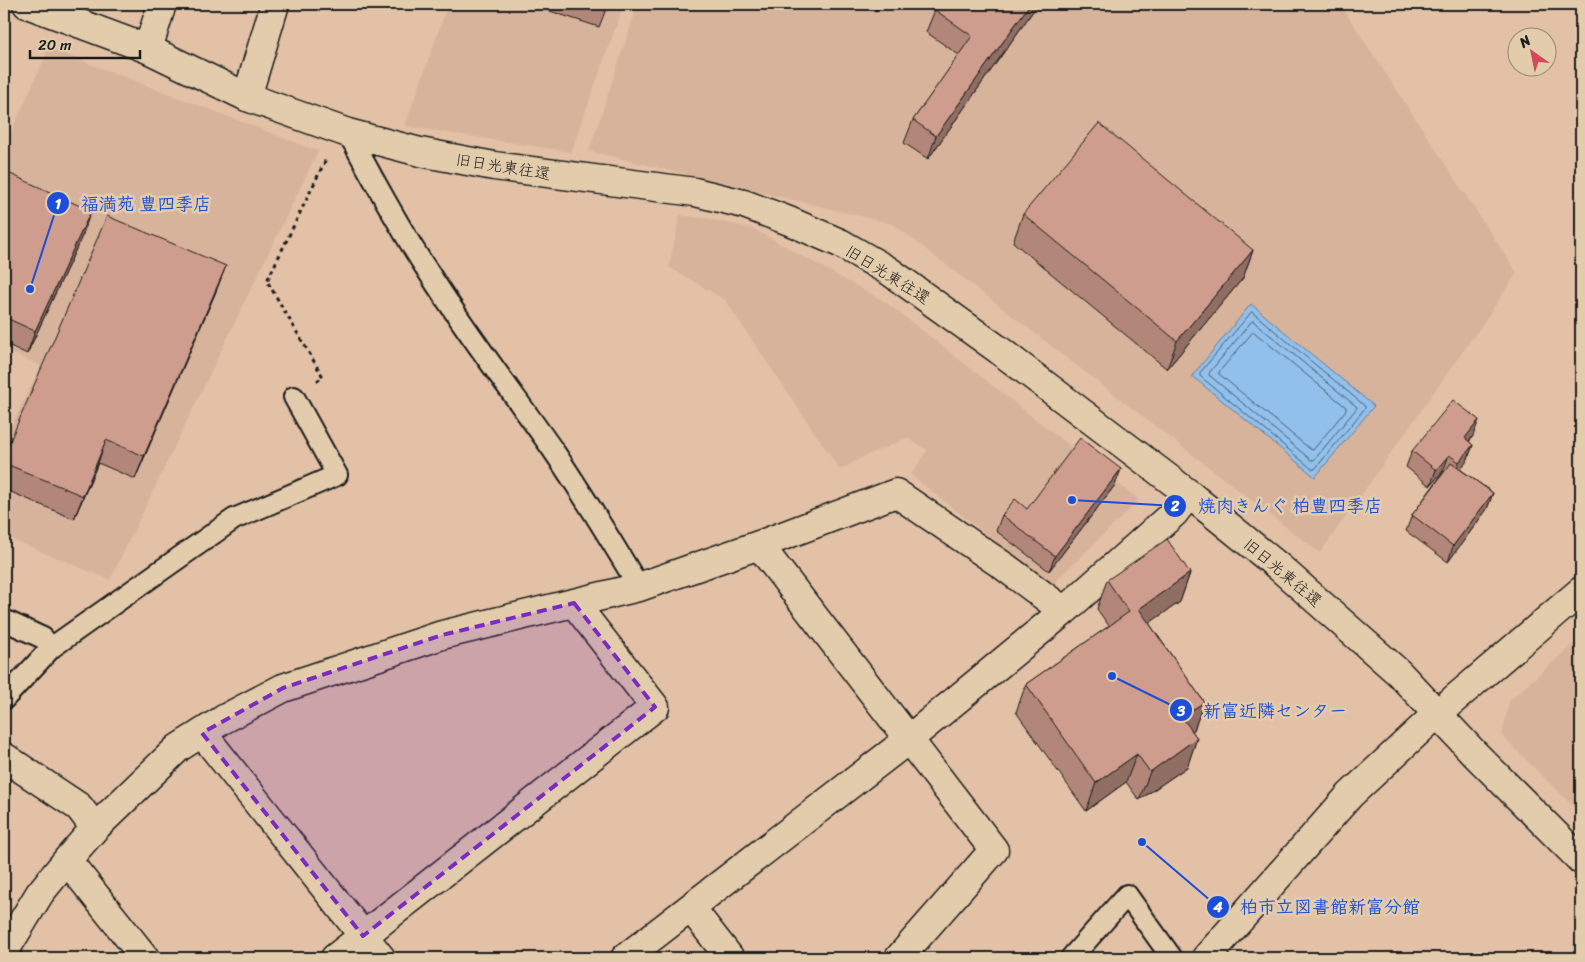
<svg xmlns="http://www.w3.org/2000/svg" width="1585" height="962" font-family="Sriracha,'Klee One',sans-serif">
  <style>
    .built { fill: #d8b39b }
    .water { fill: #91c0ec; stroke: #627e99 }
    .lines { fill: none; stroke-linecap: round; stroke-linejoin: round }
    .shore { stroke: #4b5e6f; stroke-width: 1 }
    .service-casing { stroke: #1c1c1c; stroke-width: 24 }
    .minor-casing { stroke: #1c1c1c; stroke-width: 31 }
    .tertiary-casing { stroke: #1c1c1c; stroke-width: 31 }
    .path { stroke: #1c1c1c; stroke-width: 3; stroke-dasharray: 4 4; stroke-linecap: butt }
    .service { stroke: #e3ccac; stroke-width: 20 }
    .minor { stroke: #e3ccac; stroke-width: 28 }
    .tertiary { stroke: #e3ccac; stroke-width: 28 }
    .wall { fill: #b28779; stroke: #1c1c1c }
    .shaded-wall { fill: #916e63; stroke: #1c1c1c }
    .building { fill: #cf9d8d; stroke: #1c1c1c }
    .marked { fill: #7b2cbf; fill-opacity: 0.2; stroke: #7b2cbf; stroke-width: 4; stroke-dasharray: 10 6; stroke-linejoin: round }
    .labels { text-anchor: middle; stroke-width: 5; stroke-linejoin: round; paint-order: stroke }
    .street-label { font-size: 16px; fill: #1c1c1c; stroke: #e3ccac }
    .leader { fill: none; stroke: #1d4ed8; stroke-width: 2 }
    .callout-dot { fill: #1d4ed8; stroke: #e3ccac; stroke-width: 2 }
    .mark-label { font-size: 15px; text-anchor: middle; font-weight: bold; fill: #fff }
    .callout-label { font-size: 18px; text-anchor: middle; font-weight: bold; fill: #1d4ed8; stroke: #e3ccac; stroke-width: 5; stroke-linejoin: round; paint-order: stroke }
  </style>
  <rect width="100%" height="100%" fill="#e2c1a6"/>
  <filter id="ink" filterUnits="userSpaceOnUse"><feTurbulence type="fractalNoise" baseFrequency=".02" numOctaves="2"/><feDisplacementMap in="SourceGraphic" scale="10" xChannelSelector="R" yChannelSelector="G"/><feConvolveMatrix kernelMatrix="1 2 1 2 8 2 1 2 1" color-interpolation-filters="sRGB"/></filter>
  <g filter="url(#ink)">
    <!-- built -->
    <path class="built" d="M448,4H624L571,152L405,126Z
      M638,4H1340L1517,273L1488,316L1320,553L893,224L589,151Z
      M49,48L318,151L110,580L4,536V441L41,366L4,350V148Z
      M680,215L710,219L754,229L887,303L1139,500L1051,586L911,475L927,450L907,438L865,456L840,470L725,300L669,267Z
      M1581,637V804L1576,809L1502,736L1509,701Z"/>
    <!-- water -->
    <path class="water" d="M1251,304L1374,406L1315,477L1192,376Z"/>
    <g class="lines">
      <!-- shore -->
      <path class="shore" d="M1252,312L1365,406V408L1315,469H1312L1200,376V373Z
        M1253,321L1357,407L1356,409L1314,460H1311L1209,375V373L1251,322Z
        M1254,332L1346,407V410L1313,450L1310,449L1219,374V372L1252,333Z"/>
      <!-- service casing -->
      <g class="service-casing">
        <path id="service" d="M348,133C374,180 399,228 429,273C468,335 513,393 555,453C585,497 612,542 639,587
          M4,620L43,638L51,648
          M4,699L51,648L234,519L337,475L294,397
          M1071,958L1127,895L1172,958"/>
      </g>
      <!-- minor casing -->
      <g class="minor-casing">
        <path id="minor" d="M148,49L162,4
          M247,97L275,4
          M759,545L994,850L899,958
          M202,733L381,958
          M4,757L79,807L95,828
          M67,860L145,958
          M691,908L730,958
          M4,952L40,893L67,860L95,828L178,748L224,719L283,688L442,635L639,587L759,545L896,493L1005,567L1064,611
          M335,958L655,707L574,603
          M625,958L909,739L1064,611L1174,513L1189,494"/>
      </g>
      <!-- tertiary casing -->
      <g class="tertiary-casing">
        <path id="tertiary" d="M27,4L148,49L247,97L348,133L420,152L494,166L695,192L744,204L789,221L840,243L889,271L999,350L1189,494L1279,567L1399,673L1474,753L1581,860
          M1206,958L1350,795L1438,713L1581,591"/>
      </g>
      <!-- path -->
      <path class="path" d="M317,381L323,377L267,281L326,159"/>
      <!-- service -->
      <use href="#service" class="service"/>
      <!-- minor -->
      <use href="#minor" class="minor"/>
      <!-- tertiary -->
      <use href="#tertiary" class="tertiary"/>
    </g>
    <!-- wall -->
    <path class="wall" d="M528,4H608L599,27Z
      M862,4H881L875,12Z
      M984,5V4H1038L928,159L904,143L913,120L959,55L926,32L935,10Z
      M4,171L83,234L27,354L4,343Z
      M1023,214L1253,250L1243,278L1167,369L1013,242Z
      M217,289L135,479L98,463L74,519L4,489V455Z
      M1473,436L1469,442L1473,445L1467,461L1460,469L1493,493L1487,509L1448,562L1406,531L1412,515L1444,471H1443L1430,486L1406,467L1412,451Z
      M1121,469L1115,485L1049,571L996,531L1002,515L1027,509Z
      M1190,573L1180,602L1149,623L1204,702L1194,730L1192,731L1197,738L1187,767L1139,800L1126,782L1086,811L1016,712L1026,684L1109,626L1097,609L1107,580Z"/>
    <!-- shaded-wall -->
    <path class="shaded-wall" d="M878,4H881L875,12Z
      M1030,4H1038L928,159L936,136Z
      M91,211L83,234L27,354L35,331Z
      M1253,250L1243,278L1167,369L1177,341Z
      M226,266L217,289L135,479L144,456Z
      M1479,420L1473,436L1459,454L1465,438Z
      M106,440L98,463L74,519L83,496Z
      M1473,445L1467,461L1453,478L1459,462Z
      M1449,455L1443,471L1430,486L1436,470Z
      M1121,469L1115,485L1049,571L1055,556Z
      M1493,493L1487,509L1448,562L1453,546Z
      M1190,573L1180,602L1129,637L1139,609Z
      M1204,702L1194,730L1171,745L1182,717Z
      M1197,738L1187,767L1139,800L1150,772Z
      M1137,754L1126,782L1086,811L1096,783Z"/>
    <!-- building -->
    <path class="building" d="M939,4H983L984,5V4H1030L936,136L913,120L972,36L935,10Z
      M1099,123L1253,250L1177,341L1023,214Z
      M4,171L91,211L35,331L4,317Z
      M107,216L226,266L144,456L106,440L83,496L4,463V455Z
      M1453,400L1479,420L1465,438L1473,445L1459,462L1449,455L1436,470L1412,451Z
      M1080,438L1121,469L1055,556L1002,515L1015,499L1027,509Z
      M1451,463L1493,493L1453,546L1412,515Z
      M1167,539L1190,573L1139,609L1204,702L1182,717L1197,738L1150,772L1137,754L1096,783L1026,684L1129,612L1107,580Z"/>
  </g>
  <!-- marked area -->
  <path class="marked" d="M574,603L655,707L363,936L202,733L283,688L442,635Z"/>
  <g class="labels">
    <!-- street labels -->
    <g class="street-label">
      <text transform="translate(503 166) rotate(9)" y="6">旧日光東往還</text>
      <text transform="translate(888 274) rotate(32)" y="6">旧日光東往還</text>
      <text transform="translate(1283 572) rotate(40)" y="6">旧日光東往還</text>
    </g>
  </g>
  <!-- callouts -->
  <path class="leader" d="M30 289L58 203M1072 500L1175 506M1112 676L1181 710M1142 842L1218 907"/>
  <g class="callout-dot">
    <circle cx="30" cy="289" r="5"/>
    <circle cx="1072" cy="500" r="5"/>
    <circle cx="1112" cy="676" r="5"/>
    <circle cx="1142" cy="842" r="5"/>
    <circle cx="58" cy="203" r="12"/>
    <circle cx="1175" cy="506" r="12"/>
    <circle cx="1181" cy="710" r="12"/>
    <circle cx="1218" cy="907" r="12"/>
  </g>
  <g class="mark-label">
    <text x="58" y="209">1</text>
    <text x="1175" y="511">2</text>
    <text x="1181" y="716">3</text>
    <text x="1218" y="912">4</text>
  </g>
  <g class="callout-label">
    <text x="146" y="210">福満苑 豊四季店</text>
    <text x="1290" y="512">焼肉きんぐ 柏豊四季店</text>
    <text x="1275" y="717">新富近隣センター</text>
    <text x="1330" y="913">柏市立図書館新富分館</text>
  </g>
  <!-- margin -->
  <rect width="1585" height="962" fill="none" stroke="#e3ccac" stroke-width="20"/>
  <rect x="10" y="10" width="1565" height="942" fill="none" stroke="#1c1c1c" stroke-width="2" filter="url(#ink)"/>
  <!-- north arrow -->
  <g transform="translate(1532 52) rotate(327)"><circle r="24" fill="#e3ccac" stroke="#938672"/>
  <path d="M0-4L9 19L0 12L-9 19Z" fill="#d1495b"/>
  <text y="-8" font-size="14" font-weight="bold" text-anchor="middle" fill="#1c1c1c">N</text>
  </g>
  <!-- scale -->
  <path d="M30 50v8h110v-8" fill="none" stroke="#1c1c1c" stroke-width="2.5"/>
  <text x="38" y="50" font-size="15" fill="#1c1c1c" stroke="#e3ccac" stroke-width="4" paint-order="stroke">20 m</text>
</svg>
